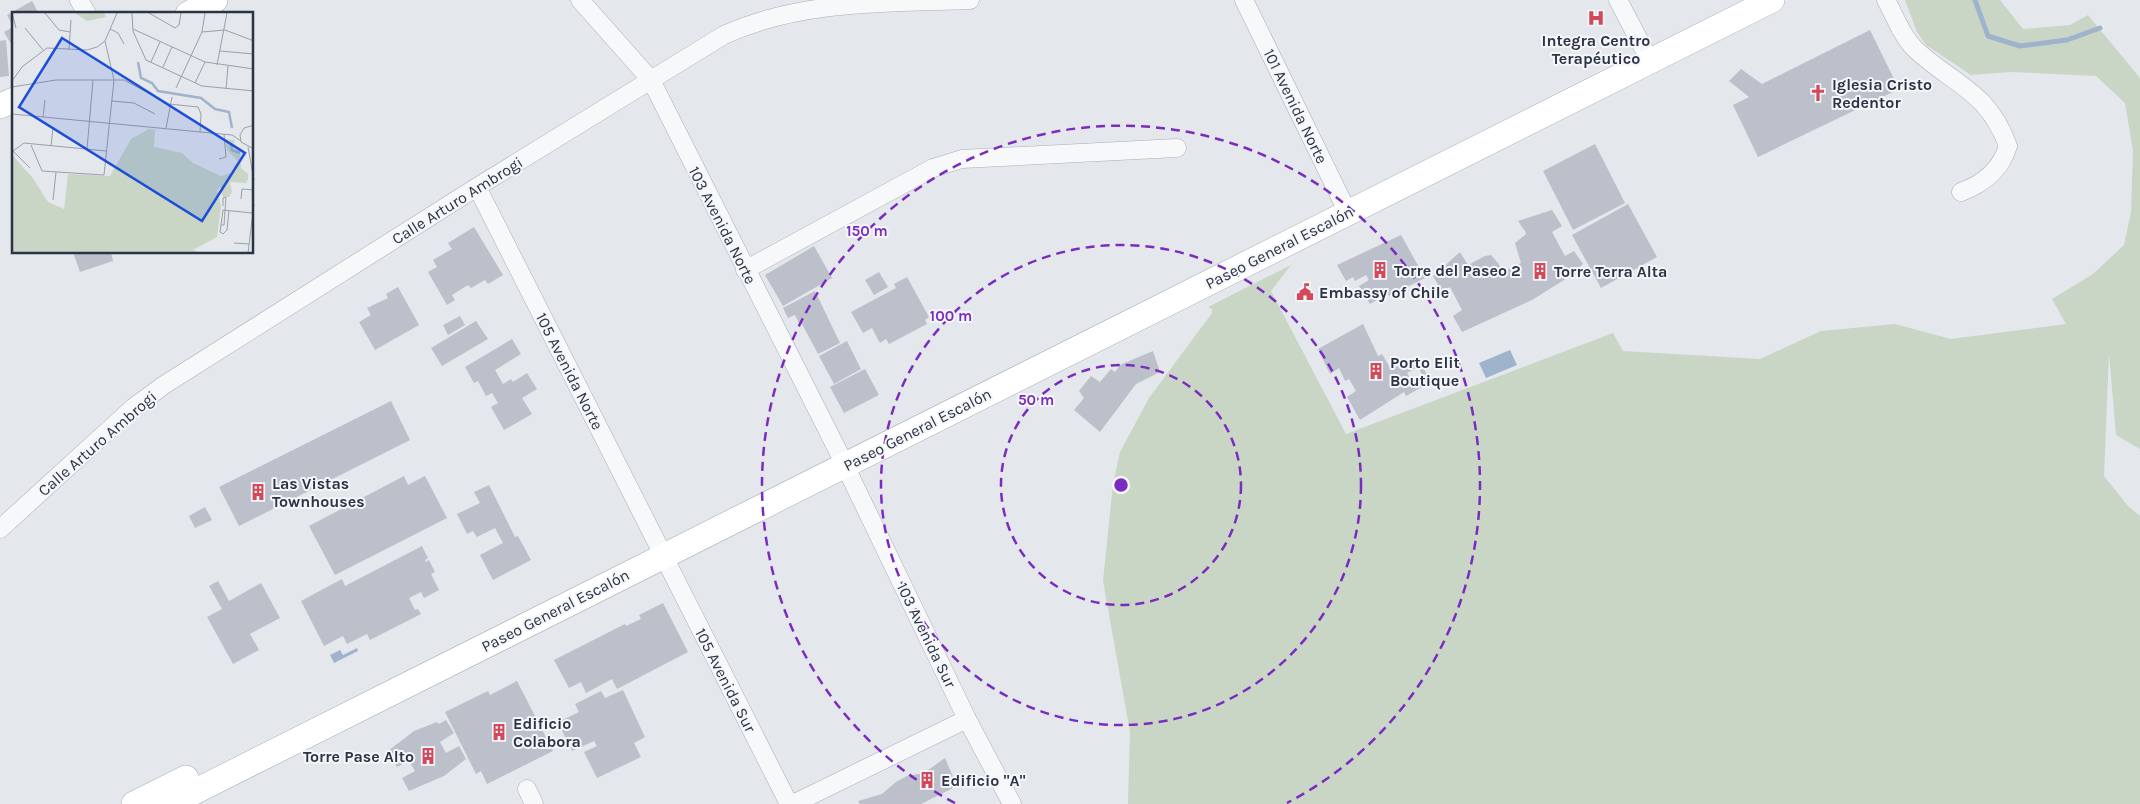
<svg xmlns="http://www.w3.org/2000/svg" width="2140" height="804" font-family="Karla,sans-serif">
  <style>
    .green { fill: #c9d6c5 }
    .water { fill: #9fb4cc }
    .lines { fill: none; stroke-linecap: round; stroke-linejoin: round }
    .stream { stroke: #9fb4cc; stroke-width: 5 }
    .building { fill: #bbc0ca; fill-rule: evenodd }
    .street-casing { stroke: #a9aeb7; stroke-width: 19 }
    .secondary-casing { stroke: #a9aeb7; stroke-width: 26 }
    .street { stroke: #f7f8fa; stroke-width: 18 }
    .secondary { stroke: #fff; stroke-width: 25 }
    .ring { fill: none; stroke: #7b2cbf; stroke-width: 2.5; stroke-dasharray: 9 6 }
    .labels { text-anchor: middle; stroke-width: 4; stroke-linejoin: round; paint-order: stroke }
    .poi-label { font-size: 16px; font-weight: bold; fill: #2b3445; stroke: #f4f6f9; text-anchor: start }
    .street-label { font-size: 16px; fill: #2b3445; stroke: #f4f6f9 }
    .inset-river { fill: none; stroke: #9fb4cc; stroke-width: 2.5 }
    .inset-road { fill: none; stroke: #9a9fa9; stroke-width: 1 }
    .view { fill: #1d4ed8; fill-opacity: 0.15; stroke: #1d4ed8; stroke-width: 2.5 }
    .inset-edge { fill: none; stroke: #2b3445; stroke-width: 2.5 }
    .centre { fill: #7b2cbf; stroke: #f4f6f9; stroke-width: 2.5 }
    .ring-label { font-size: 15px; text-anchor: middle; font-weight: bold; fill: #7b2cbf; stroke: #f4f6f9; stroke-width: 4; stroke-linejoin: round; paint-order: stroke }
  </style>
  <rect width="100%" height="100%" fill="#e4e7ec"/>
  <!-- green -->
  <path class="green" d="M1905,0H2000L2023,29L2070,25L2088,15L2140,78V449L2116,435L2109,353L2104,476L2128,506L2140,516V804H1128L1130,732L1103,581L1113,484L1120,452L1149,398L1212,313V309L1208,307L1291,265L1271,291L1346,434L1613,333L1623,351L1760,359L1821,331L1895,324L1951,339L2066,324L2052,299L2093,274L2124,245L2131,212L2133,151L2125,103L2096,76L2011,72L1971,75L1926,45L1917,32Z"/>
  <!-- water -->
  <path class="water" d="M1510,350L1517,365L1486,378L1479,363Z
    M357,648L358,651L334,663L330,655L340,650L343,655Z"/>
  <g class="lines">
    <!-- stream -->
    <path class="stream" d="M1975,0L1988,36L2020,46L2067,40L2100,28"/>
  </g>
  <!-- building -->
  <path class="building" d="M32,1L39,14H14V49L4,32L13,27L7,15Z
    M1870,30L1899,89L1758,157L1733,105L1749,97L1729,81L1741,69L1762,84Z
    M6,40L9,76L0,77V41Z
    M1595,144L1625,203L1573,230L1543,171Z
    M1628,204L1657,257L1601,288L1572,235Z
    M1552,210L1562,226L1552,232L1565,256L1574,251L1583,264L1564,280L1532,300L1462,332L1453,316L1462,310L1450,287L1442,292L1433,276L1460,252L1468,265L1485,256L1491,255L1498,263L1503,272L1521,263L1515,243L1526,234L1525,231L1518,221Z
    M474,227L503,275L488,284L485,280L471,288L468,285L452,295L455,300L447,305L428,272L437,267L433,260L452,249L448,243Z
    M1401,235L1425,278L1389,296L1385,289L1380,292L1382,297L1370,304L1359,286L1369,280L1366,275L1355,281L1353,277L1346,281L1337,265Z
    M814,246L832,278L783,306L765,275Z
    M73,252H111L113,261L80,272Z
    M879,272L888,287L874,295L865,280Z
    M907,277L929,317L925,320L927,324L889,344L886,339L880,343L872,328L863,333L851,312L896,288L894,284Z
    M398,287L419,325L375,350L359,322L371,315L367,308L388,298L386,294Z
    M815,291L840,343L818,354L802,324L800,325L795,315L788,318L783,308Z
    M460,316L465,325L448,335L443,325Z
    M476,321L488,339L442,366L431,348Z
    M1363,324L1378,356L1382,354L1391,369L1400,365L1403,368L1419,360L1431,382L1406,396L1404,392L1360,420L1347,397L1356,391L1349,379L1345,381L1339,368L1330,374L1318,349ZM1418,367L1424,378L1414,385L1407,373Z
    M512,339L521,354L495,370L503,384L511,379L513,382L527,373L537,389L522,398L532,414L504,430L491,407L498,403L492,393L486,396L478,381L474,383L465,367Z
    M847,341L861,369L834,384L819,356Z
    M1153,351L1160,372L1136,384L1100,432L1074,410L1084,398L1079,391L1091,376L1100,382L1111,369L1115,372L1120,365Z
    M865,369L879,395L844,413L830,387Z
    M391,401L410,440L239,526L219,487Z
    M404,476L408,485L425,476L447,518L335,575L309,526Z
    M489,485L515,537L518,536L531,560L493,580L480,555L503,543L495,528L477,537L473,531L467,534L457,514L480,503L474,492Z
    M205,507L212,520L195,528L189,516Z
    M422,546L428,558L425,560L426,562L429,560L435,572L431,574L439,590L424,598L421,592L409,598L415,610L418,609L421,614L370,640L367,634L347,644L343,636L324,646L301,601L342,579L345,586Z
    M218,581L229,601L261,583L280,618L250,634L259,650L233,664L207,617L222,609L209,586Z
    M663,603L688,652L617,689L612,679L586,693L581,682L569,688L554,660L625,624L626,626L641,619L639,615Z
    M517,681L553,751L487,784L481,771L476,774L445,712L488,691L490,695Z
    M623,690L645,737L634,743L641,757L597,778L584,752L597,746L594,741L572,751L558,722L579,712L575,704L601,691L605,698Z
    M446,720L454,733L440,742L446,753L459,746L466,759L444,776L409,791L402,778L415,771L409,761L397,767L388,751L414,731L437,722L439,724Z
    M945,758L957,786L921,804H860L858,801L882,794L896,782L907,776L924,773Z"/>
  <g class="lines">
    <!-- street casing -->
    <g class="street-casing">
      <path id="street" d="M79,0L87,14
        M580,0L651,80L838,451L967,719L1012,804
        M1244,0L1348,213
        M1618,0L1650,61
        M1886,0C1895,16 1902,37 1916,50C1954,85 1988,91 2008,146C2001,169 1983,184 1961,192
        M477,187L789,804
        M745,270L933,168L962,159L1177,148
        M0,529L134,407L164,385L477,187L724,35C801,0 887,3 970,0
        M527,789L534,804
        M793,804L967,719"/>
    </g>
    <!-- secondary casing -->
    <g class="secondary-casing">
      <path id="secondary" d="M188,14L215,0
        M0,106L14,100
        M134,804L186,778
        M170,804L1772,0"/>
    </g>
    <!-- street -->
    <use href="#street" class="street"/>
    <!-- secondary -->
    <use href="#secondary" class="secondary"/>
  </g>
  <!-- distance rings -->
  <g class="ring">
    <circle cx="1121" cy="485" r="120"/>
    <circle cx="1121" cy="485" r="240"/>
    <path d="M955 803A359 359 0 1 1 1287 803"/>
  </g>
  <!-- icons -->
  <defs>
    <g id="hospital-bare" transform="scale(1.35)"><path d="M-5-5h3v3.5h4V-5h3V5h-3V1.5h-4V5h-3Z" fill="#d1495b" stroke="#f4f6f9" stroke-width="2.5" paint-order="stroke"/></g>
    <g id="church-bare" transform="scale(1.35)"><path d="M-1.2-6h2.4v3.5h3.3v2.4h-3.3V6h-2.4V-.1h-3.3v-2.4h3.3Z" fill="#d1495b" stroke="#f4f6f9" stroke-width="2.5" paint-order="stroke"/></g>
    <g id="building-bare" transform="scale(1.35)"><path d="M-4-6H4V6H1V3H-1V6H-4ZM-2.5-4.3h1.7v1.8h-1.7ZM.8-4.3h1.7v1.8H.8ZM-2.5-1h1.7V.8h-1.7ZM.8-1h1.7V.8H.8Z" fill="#d1495b" stroke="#f4f6f9" stroke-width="2.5" paint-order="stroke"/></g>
    <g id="civic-bare" transform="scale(1.35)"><path d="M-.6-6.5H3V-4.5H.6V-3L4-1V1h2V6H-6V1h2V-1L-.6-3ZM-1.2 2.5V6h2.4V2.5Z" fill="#d1495b" stroke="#f4f6f9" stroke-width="2.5" paint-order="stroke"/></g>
  </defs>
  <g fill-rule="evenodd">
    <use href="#hospital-bare" x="1596" y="18"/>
    <use href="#church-bare" x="1818" y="93"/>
    <use href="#building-bare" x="1380" y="270"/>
    <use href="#building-bare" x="1540" y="271"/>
    <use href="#civic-bare" x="1305" y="292"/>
    <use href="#building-bare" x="1376" y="371"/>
    <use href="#building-bare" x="258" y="492"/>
    <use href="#building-bare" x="499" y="732"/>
    <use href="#building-bare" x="428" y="756"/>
    <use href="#building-bare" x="927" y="780"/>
  </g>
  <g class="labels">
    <!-- poi labels -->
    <g class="poi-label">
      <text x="1596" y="46" text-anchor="middle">Integra Centro<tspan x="1596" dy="18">Terapéutico</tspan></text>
      <text x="1832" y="90">Iglesia Cristo<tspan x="1832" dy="18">Redentor</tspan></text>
      <text x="1394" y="276">Torre del Paseo 2</text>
      <text x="1554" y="277">Torre Terra Alta</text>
      <text x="1319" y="298">Embassy of Chile</text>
      <text x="1390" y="368">Porto Elit<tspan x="1390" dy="18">Boutique</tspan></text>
      <text x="272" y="489">Las Vistas<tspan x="272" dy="18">Townhouses</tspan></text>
      <text x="513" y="729">Edificio<tspan x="513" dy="18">Colabora</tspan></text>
      <text x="414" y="762" text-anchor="end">Torre Pase Alto</text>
      <text x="941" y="786">Edificio "A"</text>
    </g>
    <!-- street labels -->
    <g class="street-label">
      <text transform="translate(1296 106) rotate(64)" y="6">101 Avenida Norte</text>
      <text transform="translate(457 200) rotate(-32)" y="6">Calle Arturo Ambrogi</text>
      <text transform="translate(723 225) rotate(63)" y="6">103 Avenida Norte</text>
      <text transform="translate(1279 247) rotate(-27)" y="6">Paseo General Escalón</text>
      <text transform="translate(570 371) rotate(63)" y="6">105 Avenida Norte</text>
      <text transform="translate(917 429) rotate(-27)" y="6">Paseo General Escalón</text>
      <text transform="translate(97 443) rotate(-41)" y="6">Calle Arturo Ambrogi</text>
      <text transform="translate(555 610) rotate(-27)" y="6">Paseo General Escalón</text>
      <text transform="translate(927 635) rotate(64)" y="6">103 Avenida Sur</text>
      <text transform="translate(726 680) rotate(63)" y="6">105 Avenida Sur</text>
    </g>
  </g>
  <!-- overview -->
  <g transform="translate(12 12)">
    <rect width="241" height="241" fill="#e4e7ec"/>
    <path d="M63,1H92L94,5L75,9ZM137,117L146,118L143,119L142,135L170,141L181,151L209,164L219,161L226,149L215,138L213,127L223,128L221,137L228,139L229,156L236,162V167L234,171L218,170L220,180L217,185H211L208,174L205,179L209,194L205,225L181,238L188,241H0V143L20,165L36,190L52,197L56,162L98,164L119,127Z" fill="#c9d6c5"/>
    <path class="inset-river" d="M126,50L129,66L140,71L146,79L189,86L203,97L217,100L220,116M219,131L220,138L228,141"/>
    <path class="inset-road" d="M0,1L4,16M33,1L47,18L58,20M120,1L121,19L134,48L190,74L242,79M137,1L163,16L167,13L169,1M13,16L31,38M98,17L106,21L112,32M121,17L193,50L242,57M190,20L213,18L242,29M57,37L59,8M208,39L242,42M139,50L148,30M205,53L215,1M151,55L160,35M0,69L10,55L35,36L75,38L85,35L93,29L105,1M183,71L193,50M0,75L44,68H112L157,92L186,95L189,102L188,120M164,76L190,20L193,1M214,77L216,54M100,89L122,91L143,102M0,102L220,123L229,129M31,105L33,88M242,113L232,116L228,123L229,130L242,137M154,116L160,85M19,133L30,159L92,163L102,68L93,29M39,134L41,116M236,135L242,168M75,137L81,68M1,139L12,131L94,139M1,139L18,156M207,147L214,145L212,122M229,187L230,177L242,178M41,188L44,160M217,199L215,218L211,222L208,220L211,198L240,201M209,213H212L214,185L211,186V194M222,231L237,232M236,241L242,192"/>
    <path class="view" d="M50,26L233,141L190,209L7,95Z"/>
    <rect width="241" height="241" class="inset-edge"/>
  </g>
  <circle cx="1121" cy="485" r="8" class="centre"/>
  <g class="ring-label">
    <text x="867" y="236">150 m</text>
    <text x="951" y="321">100 m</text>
    <text x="1036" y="405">50 m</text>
  </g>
</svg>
